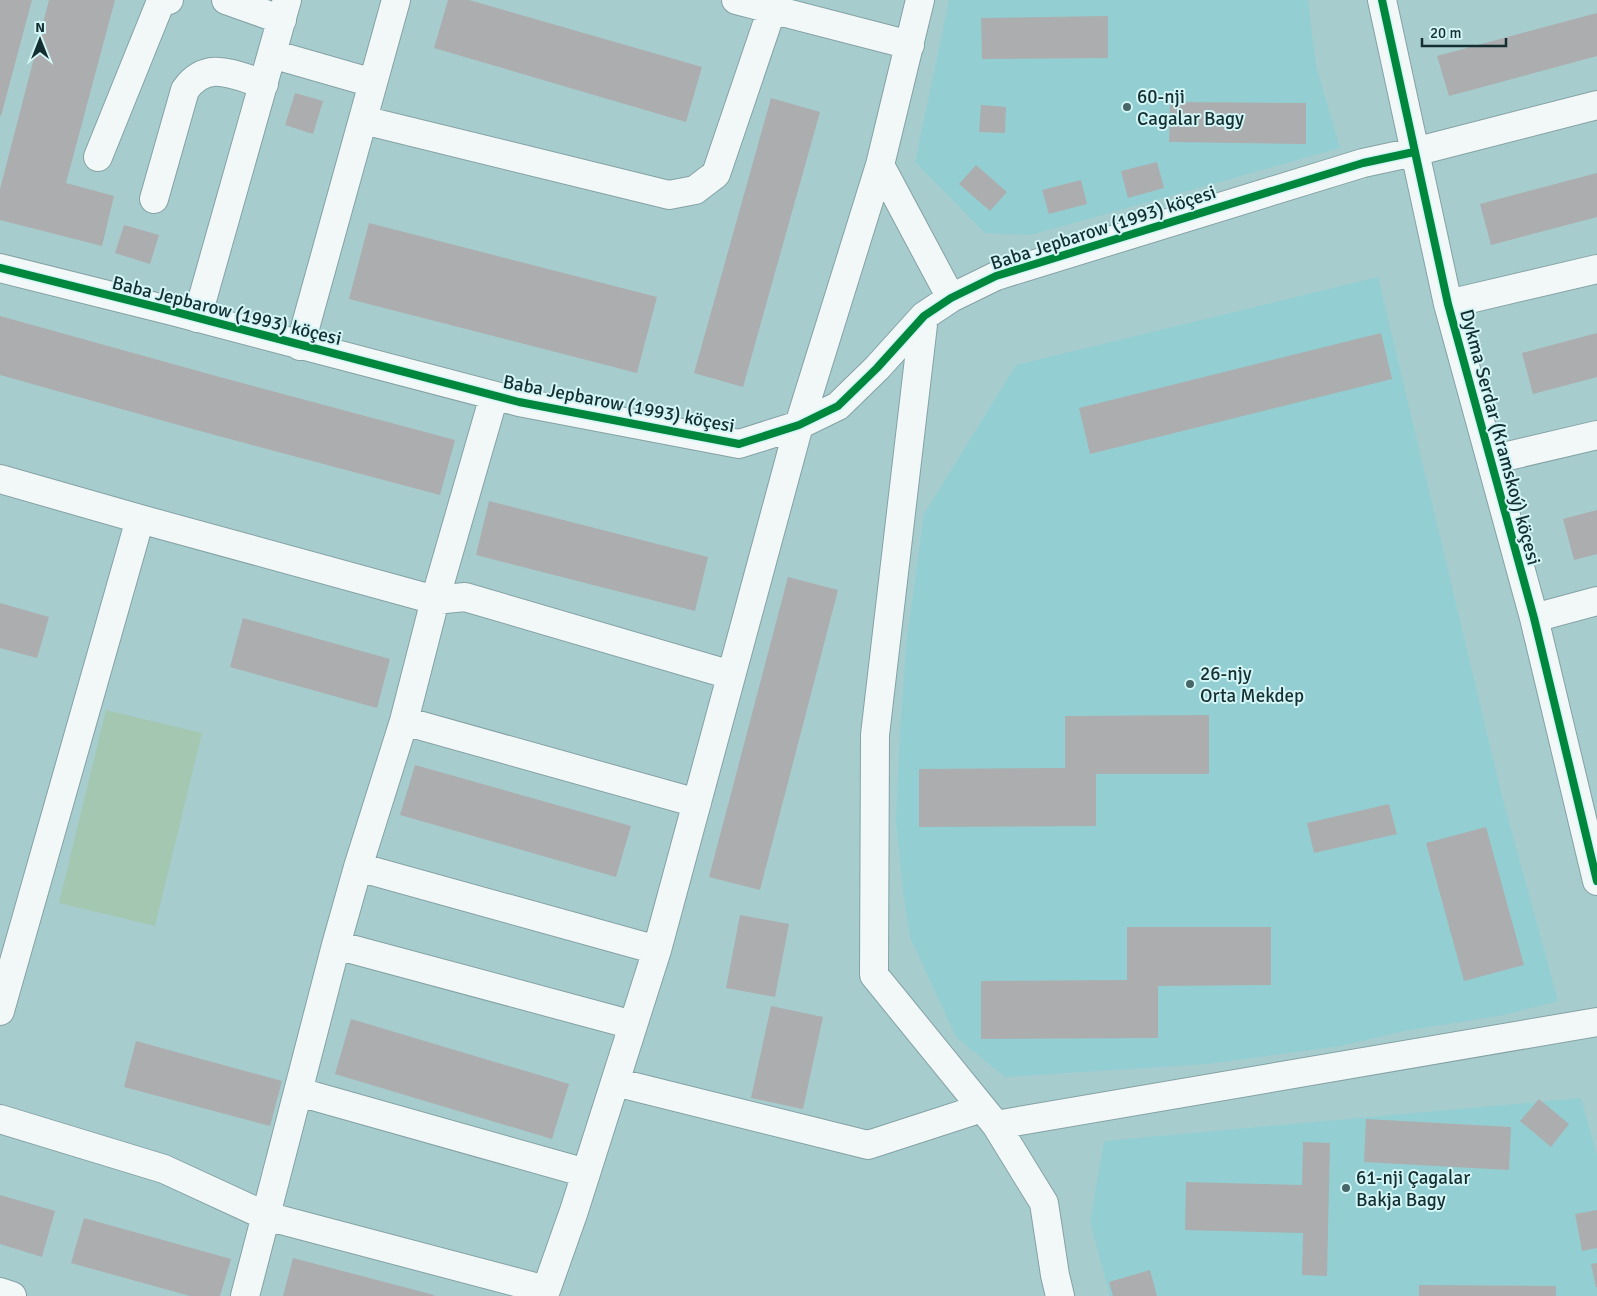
<svg xmlns="http://www.w3.org/2000/svg" width="1597" height="1296" font-family="Signika,sans-serif">
  <style>
    .built { fill: #93cfd2 }
    .green { fill: #a4c7b1 }
    .building { fill: #acadae }
    .lines { fill: none; stroke-linecap: round; stroke-linejoin: round }
    .minor-casing { stroke: #84a2a4; stroke-width: 30 }
    .minor { stroke: #f2f7f8; stroke-width: 28 }
    .cycleway-casing { stroke: #d4f5f6; stroke-width: 11 }
    .cycleway { stroke: #00873e; stroke-width: 8 }
    .poi-dot { fill: #476668; stroke: #d4f5f6; stroke-width: 2 }
    .labels { text-anchor: middle; stroke-width: 4; stroke-linejoin: round; paint-order: stroke }
    .poi-label { font-size: 19px; fill: #142f31; stroke: #d4f5f6; text-anchor: start }
    .street-label { font-size: 19px; fill: #142f31; stroke: #d4f5f6 }
  </style>
  <rect width="100%" height="100%" fill="#a7ccce"/>
  <!-- built -->
  <path class="built" d="M949,0H1308L1316,66L1340,148L1031,235L985,233L915,162Z
    M1378,277L1501,792L1558,1001L1504,1015L1405,1031L1341,1046L1208,1064L1005,1077L956,1037L910,937L903,890L896,823L900,730L907,637L924,514L1016,365Z
    M1581,1098L1597,1155V1296H1110L1090,1222L1104,1141Z"/>
  <!-- green -->
  <path class="green" d="M106,710L202,733L155,926L59,903Z"/>
  <!-- building -->
  <path class="building" d="M0,0H32L1,116H0Z
    M49,0H115L66,183L114,196L102,246L0,220V189Z
    M448,0H469L702,67L686,122L434,48Z
    M1597,13V56L1449,96L1437,56Z
    M1108,16V58L982,59L981,18Z
    M295,93L323,101L313,134L285,125Z
    M771,98L820,112L743,387L694,373Z
    M1170,102L1306,103V144L1169,142Z
    M981,105L1006,107L1005,133L979,132Z
    M1157,162L1164,188L1128,198L1121,171Z
    M976,165L1007,192L990,211L959,184Z
    M1597,173V217L1491,245L1480,204Z
    M1081,180L1087,204L1049,214L1042,190Z
    M369,223L657,297L637,373L349,299Z
    M124,225L159,235L150,264L115,253Z
    M0,316L216,376L455,440L440,495L200,431L0,375Z
    M1381,333L1392,379L1090,454L1079,408Z
    M1597,333V377L1533,394L1522,353Z
    M489,501L708,557L695,611L476,555Z
    M1597,510V554L1574,560L1563,519Z
    M788,577L838,590L760,890L709,877Z
    M0,603L49,617L37,658L0,648Z
    M243,618L390,659L377,708L230,667Z
    M1209,715V774H1096V826L919,827V769L1065,768V716Z
    M415,765L631,826L616,877L400,815Z
    M1389,804L1397,834L1314,853L1307,823Z
    M1486,827L1524,965L1464,981L1426,843Z
    M740,915L789,924L775,997L726,988Z
    M1127,927H1271V985L1158,986V1038L981,1039V981L1127,980Z
    M771,1006L823,1017L803,1109L751,1098Z
    M351,1019L569,1084L552,1139L335,1074Z
    M136,1041L282,1081L270,1126L124,1087Z
    M1539,1099L1569,1124L1551,1147L1520,1121Z
    M1366,1119L1511,1127L1509,1170L1364,1162Z
    M1303,1142L1330,1143L1327,1276L1302,1275L1303,1233L1185,1230L1186,1182L1302,1185Z
    M0,1195L55,1211L42,1257L0,1244Z
    M1597,1210V1248L1582,1251L1575,1214Z
    M84,1218L231,1259L220,1296H190L71,1263Z
    M293,1258L434,1295V1296H283Z
    M1597,1263V1287H1596L1591,1264Z
    M1150,1270L1157,1296H1113L1109,1282Z
    M1419,1285L1556,1286V1296H1419Z"/>
  <g class="lines">
    <!-- minor casing -->
    <g class="minor-casing">
      <path id="minor" d="M226,0L282,20
        M736,0L910,45
        M920,0L880,165L951,298
        M1382,0L1448,304L1534,618L1597,881
        M272,54L373,83
        M363,120L669,195L695,190L716,174L772,9
        M98,157L161,1L169,0
        M154,199L185,90C207,59 233,75 264,84
        M0,268L172,311L519,402L739,444L799,425L838,406L877,368L924,316L951,298L996,276L1363,163L1414,152L1597,105
        M1448,304L1597,269
        M924,316L875,735L874,975L996,1125L1044,1203L1055,1275L1060,1296
        M197,318L287,0
        M300,346L396,0
        M1491,460L1597,435
        M0,479L140,519L435,600L465,597L731,675
        M1534,618L1597,601
        M404,721L697,803
        M358,867L657,950
        M336,945L633,1025
        M0,1011L140,519
        M615,1082L868,1145L982,1108
        M299,1092L586,1173
        M0,1119L164,1169L266,1216L546,1290
        M996,1125L1597,1022
        M0,1292L12,1296
        M245,1296L336,945L358,867L404,721L435,600L494,396
        M544,1296L574,1211L657,950L799,425L880,165"/>
    </g>
    <!-- minor -->
    <use href="#minor" class="minor"/>
    <!-- cycleway casing -->
    <g class="cycleway-casing">
      <path id="cycleway" d="M1382,0L1448,304L1534,618L1597,881
        M0,268L172,311L519,402L739,444L799,425L838,406L877,368L924,316L951,298L996,276L1363,163L1414,152"/>
    </g>
    <!-- cycleway -->
    <use href="#cycleway" class="cycleway"/>
  </g>
  <!-- markers -->
  <g class="poi-dot">
    <circle cx="1127" cy="107" r="5"/>
    <circle cx="1190" cy="684" r="5"/>
    <circle cx="1346" cy="1188" r="5"/>
  </g>
  <g class="labels">
    <!-- poi labels -->
    <g class="poi-label">
      <text x="1137" y="103">60-nji<tspan x="1137" dy="22">Cagalar Bagy</tspan></text>
      <text x="1200" y="680">26-njy<tspan x="1200" dy="22">Orta Mekdep</tspan></text>
      <text x="1356" y="1184">61-nji Çagalar<tspan x="1356" dy="22">Bakja Bagy</tspan></text>
    </g>
    <!-- street labels -->
    <g class="street-label">
      <text transform="translate(1103 227) rotate(-18)" y="7">Baba Jepbarow (1993) köçesi</text>
      <text transform="translate(227 310) rotate(14)" y="7">Baba Jepbarow (1993) köçesi</text>
      <text transform="translate(619 403) rotate(11)" y="7">Baba Jepbarow (1993) köçesi</text>
      <text transform="translate(1501 437) rotate(75)" y="7">Dykma Serdar (Kramskoý) köçesi</text>
    </g>
  </g>
  <!-- north arrow -->
  <g transform="translate(40 40)" stroke="#d4f5f6" stroke-width="4" paint-order="stroke">
  <path d="M0-4L9 19L0 12L-9 19Z" fill="#142f31"/>
  <text y="-8" font-size="14" font-weight="bold" text-anchor="middle" fill="#142f31">N</text>
  </g>
  <!-- scale -->
  <path d="M1422 38v8h84v-8" fill="none" stroke="#142f31" stroke-width="2.5"/>
  <text x="1430" y="38" font-size="15" fill="#142f31" stroke="#d4f5f6" stroke-width="4" paint-order="stroke">20 m</text>
</svg>
